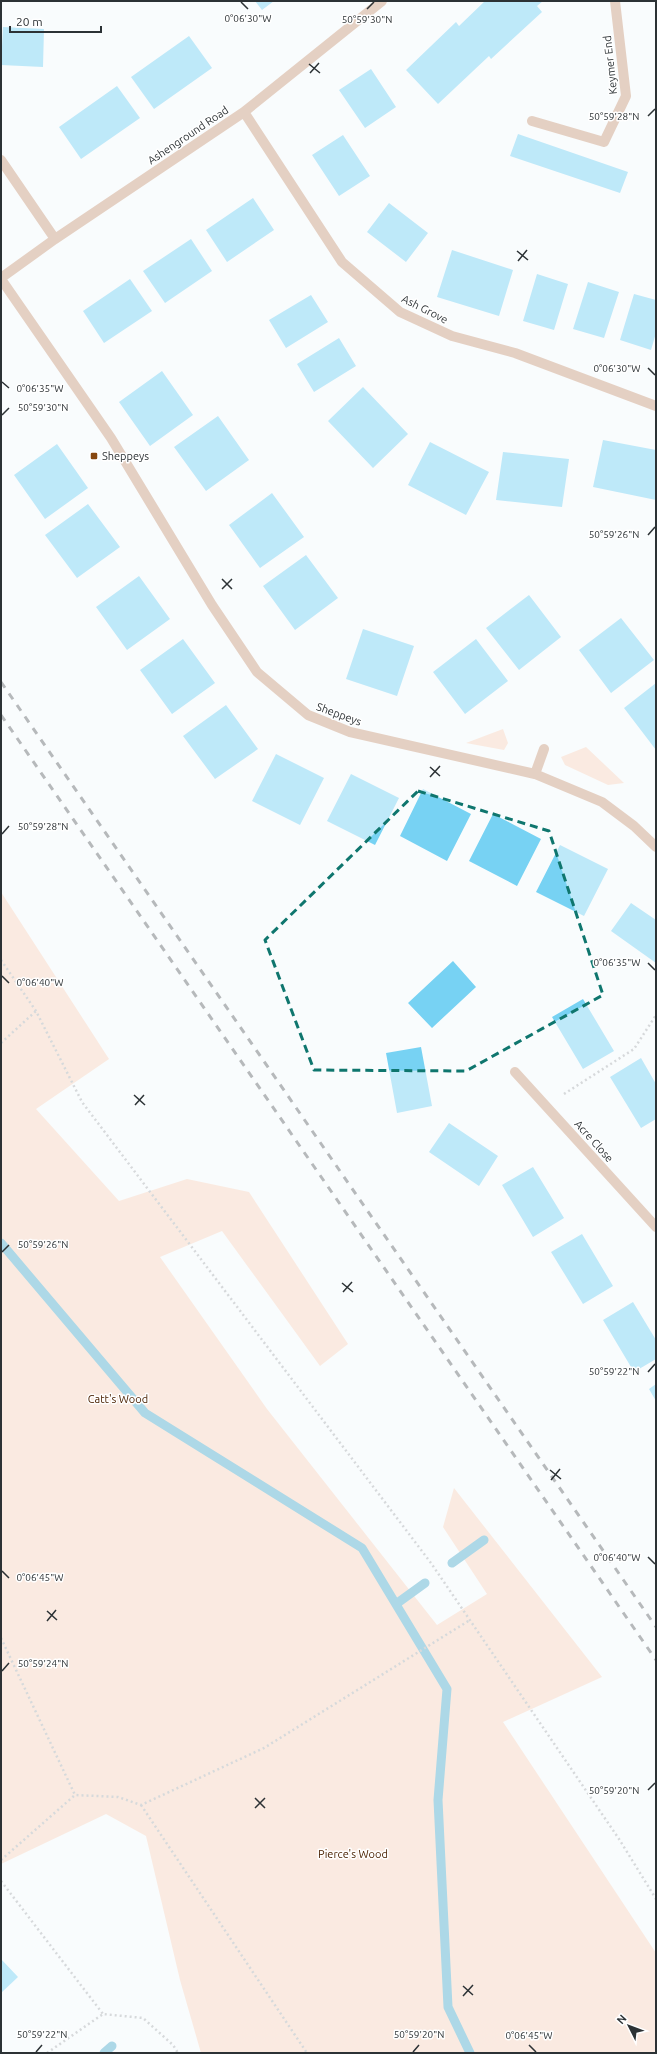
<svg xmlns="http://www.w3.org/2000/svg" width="657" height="2054" font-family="Ubuntu,sans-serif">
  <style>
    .green { fill: #fad6be }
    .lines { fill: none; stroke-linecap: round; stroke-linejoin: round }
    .stream { stroke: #50adcc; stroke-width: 9 }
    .building { fill: #77d2f3 }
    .path { stroke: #acb0b2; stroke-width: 2.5; stroke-dasharray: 2 3; stroke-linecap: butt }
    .minor { stroke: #cb9c7c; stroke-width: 10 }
    .rail { stroke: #64696b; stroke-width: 3; stroke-dasharray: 7 7; stroke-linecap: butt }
    .marked { fill: none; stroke: #0f766e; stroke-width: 3; stroke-dasharray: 8 5; stroke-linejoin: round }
    .ticks { fill: none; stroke: #2c3235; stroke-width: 1.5 }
    .poi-dot { fill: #87470f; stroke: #fff; stroke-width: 1.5 }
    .labels { text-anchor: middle; stroke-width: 3; stroke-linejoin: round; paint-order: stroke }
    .street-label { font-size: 11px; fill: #2c3235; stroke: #fff }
    .poi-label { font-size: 11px; fill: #2c3235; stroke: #fff; text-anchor: start }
    .park-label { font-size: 11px; fill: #4a2100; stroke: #fff }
    .ticks-label { font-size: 10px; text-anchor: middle; fill: #2c3235; stroke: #fff; stroke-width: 3; stroke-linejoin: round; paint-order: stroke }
  </style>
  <rect width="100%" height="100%" fill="#f9fcfd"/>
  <!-- green -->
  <path class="green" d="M503,729L508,743L504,750L466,743Z
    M586,747L624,783L608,785L565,765L561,757Z
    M1,892L109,1059L36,1109L119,1201L187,1179L249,1192L348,1344L320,1366L222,1231L160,1257L267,1409L437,1625L487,1594L443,1527L454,1488L602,1677L503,1722L656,1953V2053H201L180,1980L146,1836L106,1814L1,1864Z"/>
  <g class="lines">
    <!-- stream -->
    <path class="stream" d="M1,1243L145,1413L362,1548L447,1689L438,1800L448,2007L470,2053
      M452,1563L484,1540
      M396,1604L425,1583
      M104,2053L112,2046"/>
  </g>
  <!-- building -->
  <path class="building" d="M255,1H274L262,10Z
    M485,1H543L537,6L542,12L491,59L489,56L438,104L406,70L456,22L459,26Z
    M3,27L44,29L43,67L1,65Z
    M189,36L212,68L154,109L131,77Z
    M371,69L396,107L365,128L339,90Z
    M117,86L140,118L81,159L59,127Z
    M518,134L628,172L620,193L510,156Z
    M343,135L370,176L339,196L312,155Z
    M253,198L274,230L227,262L206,230Z
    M389,203L428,233L406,262L367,232Z
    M191,239L212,271L165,303L143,271Z
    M452,250L513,270L499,316L437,297Z
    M537,274L568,284L554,330L523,321Z
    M130,279L152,311L104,343L83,311Z
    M588,282L619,292L604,338L573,329Z
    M634,294L656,300V333L651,350L620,340Z
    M311,295L328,322L286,348L269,320Z
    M339,338L356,366L314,392L297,364Z
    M162,371L193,415L150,446L119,402Z
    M363,387L408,434L373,468L328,421Z
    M218,416L249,460L206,491L174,447Z
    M603,440L656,450V500L593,487Z
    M430,442L489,472L466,515L408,485Z
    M57,444L88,488L45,519L14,475Z
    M503,452L569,459L562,507L496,500Z
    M272,493L304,537L260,568L229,525Z
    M88,504L120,547L77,578L45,535Z
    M306,555L338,598L295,630L263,586Z
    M139,576L170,619L127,650L96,607Z
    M529,595L561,637L519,670L486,628Z
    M621,618L654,660L611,693L579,650Z
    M363,629L414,646L397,696L346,679Z
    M183,639L215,683L172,714L140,670Z
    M476,639L508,681L465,714L433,672Z
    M656,683V750L624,708Z
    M226,705L258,749L215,779L183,736Z
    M276,754L324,778L300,825L252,801Z
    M351,774L399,798L375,845L327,821Z
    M423,789L471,814L447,861L400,836Z
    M493,814L541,839L517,886L469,861Z
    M560,845L608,869L584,916L536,892Z
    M631,903L656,920V963L611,931Z
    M453,961L476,987L432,1028L408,1003Z
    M583,999L614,1051L583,1069L552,1017Z
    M421,1047L432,1106L397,1113L386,1053Z
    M641,1058L656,1084V1119L641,1128L610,1077Z
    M449,1123L498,1156L479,1186L429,1152Z
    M533,1167L564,1218L533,1237L502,1185Z
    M582,1234L613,1286L583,1304L551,1252Z
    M633,1302L656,1340V1359L634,1372L603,1320Z
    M656,1384V1401L649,1389Z
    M1,1959L18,1977L1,1993Z"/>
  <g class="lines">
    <!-- path -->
    <path class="path" d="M1,960L36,1011L82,1102L431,1563L619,1839L656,1899
      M1,1043L36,1011
      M564,1094L634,1049L656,1015
      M1,1638L75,1795
      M141,1805L307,2053
      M1,1860L75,1795L118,1797L141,1805L264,1748L470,1620
      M1,1881L103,2014
      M47,2053L103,2014L143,2018L173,2045L178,2053"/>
    <!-- minor -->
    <path class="minor" d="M244,112L342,262L400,312L452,336L515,353L656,406
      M532,121L604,142L626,96L615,1
      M1,160L55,239
      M1,278L55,239L244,112L382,1
      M1,279L111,438L212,605L257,672L308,715L350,732L535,774L602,802L634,826L656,847
      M535,774L544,749
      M515,1072L656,1227"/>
    <!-- rail -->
    <path class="rail" d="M1,682L656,1627
      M1,715L656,1660"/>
  </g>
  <!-- marked area -->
  <path d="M0 0H657V2054H0ZM418,791L549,831L603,995L466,1071L314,1070L265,940Z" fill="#f9fcfd" fill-opacity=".55" fill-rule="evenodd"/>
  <path class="marked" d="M418,791L549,831L603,995L466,1071L314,1070L265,940Z"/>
  <!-- ticks -->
  <path class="ticks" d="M241,2L248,9M367,9L374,2M309,64L320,73M310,73L319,63M648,116L655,109M517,251L528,260M518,261L527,250M648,368L655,375M2,382L9,388M2,415L9,408M648,535L655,527M222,579L232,589M222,589L232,579M430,767L440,776M430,777L440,766M2,834L9,826M648,963L655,970M2,976L9,983M134,1095L145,1105M135,1105L144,1095M2,1252L9,1245M342,1283L353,1292M343,1292L352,1282M648,1372L655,1364M550,1470L561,1479M551,1480L560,1469M648,1557L655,1564M2,1571L9,1578M47,1611L57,1620M47,1621L56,1610M2,1671L9,1663M648,1790L655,1783M255,1798L265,1808M255,1808L265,1798M463,1986L473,1995M463,1996L473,1985M529,2045L536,2052M36,2052L42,2045M413,2052L419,2045"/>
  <!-- markers -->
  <rect class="poi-dot" x="90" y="452" width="8" height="8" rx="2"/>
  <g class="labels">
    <!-- street labels -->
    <g class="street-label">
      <text transform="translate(610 65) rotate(-96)" y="4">Keymer End</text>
      <text transform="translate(188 135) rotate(-34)" y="4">Ashenground Road</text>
      <text transform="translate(425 309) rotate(27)" y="4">Ash Grove</text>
      <text transform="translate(339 714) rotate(20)" y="4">Sheppeys</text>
      <text transform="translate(594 1141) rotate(48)" y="4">Acre Close</text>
    </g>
    <!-- poi labels -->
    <g class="poi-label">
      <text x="102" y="460">Sheppeys</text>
    </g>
    <!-- park labels -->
    <g class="park-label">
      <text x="118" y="1403">Catt's Wood</text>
      <text x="353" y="1858">Pierce's Wood</text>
    </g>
  </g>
  <g class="ticks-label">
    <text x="248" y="22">0°06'30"W</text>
    <text x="367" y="23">50°59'30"N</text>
    <text x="614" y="120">50°59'28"N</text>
    <text x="617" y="372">0°06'30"W</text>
    <text x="40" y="392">0°06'35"W</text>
    <text x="43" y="411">50°59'30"N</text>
    <text x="614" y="538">50°59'26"N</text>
    <text x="43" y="830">50°59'28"N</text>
    <text x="617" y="966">0°06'35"W</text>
    <text x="40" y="986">0°06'40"W</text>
    <text x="43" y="1248">50°59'26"N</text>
    <text x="614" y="1375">50°59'22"N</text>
    <text x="617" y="1561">0°06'40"W</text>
    <text x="40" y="1581">0°06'45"W</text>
    <text x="43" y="1667">50°59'24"N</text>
    <text x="614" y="1794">50°59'20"N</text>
    <text x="42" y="2038">50°59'22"N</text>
    <text x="419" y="2038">50°59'20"N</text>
    <text x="529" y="2039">0°06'45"W</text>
  </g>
  <!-- border -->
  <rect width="657" height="2054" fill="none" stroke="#2c3235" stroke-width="4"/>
  <!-- north arrow -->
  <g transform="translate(629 2026) rotate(312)" stroke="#ffffff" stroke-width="3" paint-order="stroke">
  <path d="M0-3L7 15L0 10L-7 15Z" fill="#2c3235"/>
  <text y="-6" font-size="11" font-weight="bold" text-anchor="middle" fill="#2c3235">N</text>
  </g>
  <!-- scale -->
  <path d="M10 26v6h91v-6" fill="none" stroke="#2c3235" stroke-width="2"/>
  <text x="16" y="26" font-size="12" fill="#2c3235" stroke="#ffffff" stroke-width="3" paint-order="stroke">20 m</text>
</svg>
